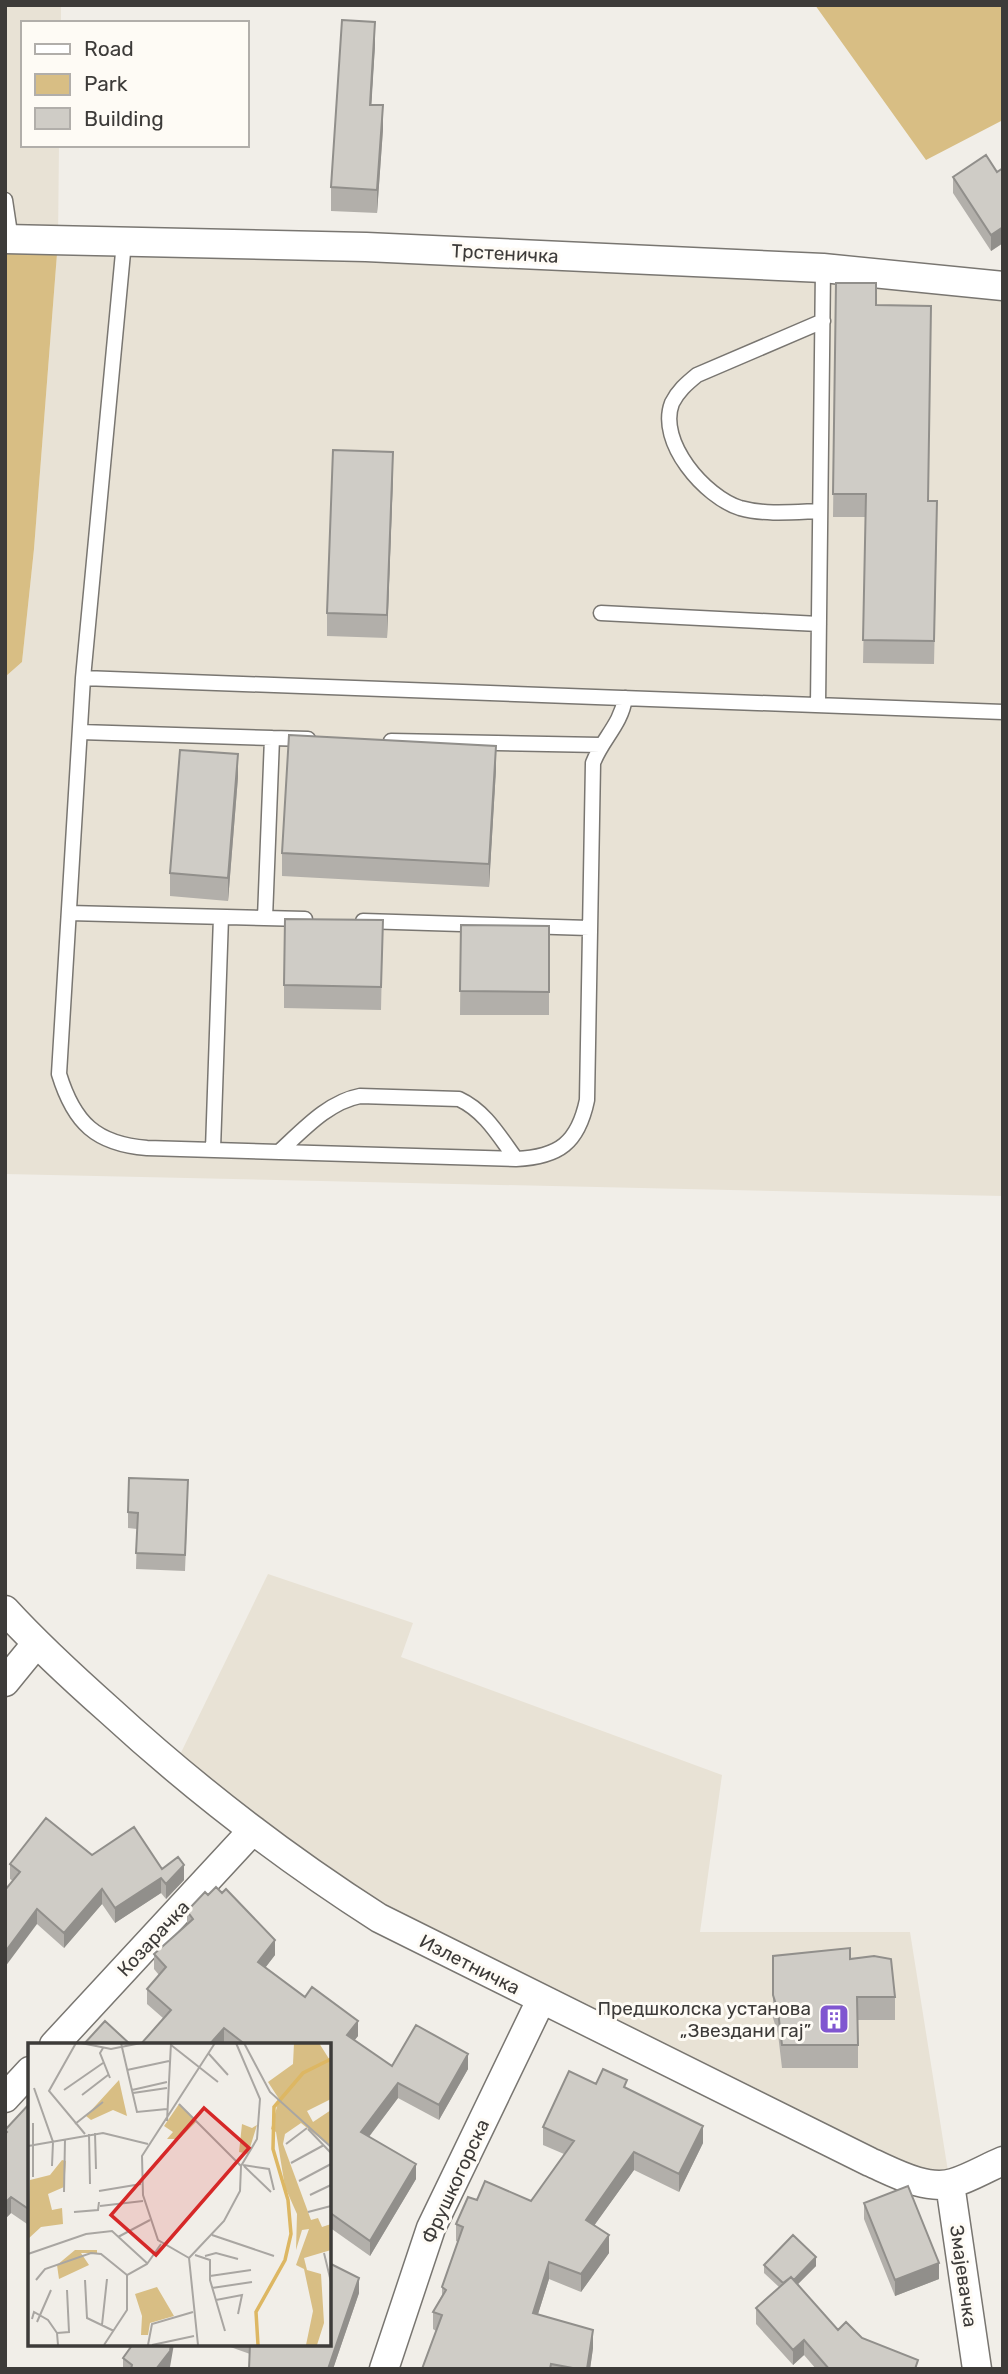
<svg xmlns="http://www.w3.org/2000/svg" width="1008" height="2374" font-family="Rubik,sans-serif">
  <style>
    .built { fill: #e8e2d5 }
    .green { fill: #d8be84 }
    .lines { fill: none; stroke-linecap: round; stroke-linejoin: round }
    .service-casing { stroke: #797671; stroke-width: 17 }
    .minor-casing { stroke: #797671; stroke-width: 31 }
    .service { stroke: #fff; stroke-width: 14 }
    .minor { stroke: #fff; stroke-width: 28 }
    .wall { fill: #b2afaa }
    .shaded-wall { fill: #918f8b }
    .building { fill: #cfccc6; stroke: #918f8b; stroke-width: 2 }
    .labels { text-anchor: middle; stroke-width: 6; stroke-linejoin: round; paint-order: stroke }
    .street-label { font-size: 19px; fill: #3d3b39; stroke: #fefbf5 }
    .poi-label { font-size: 19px; fill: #3d3b39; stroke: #fefbf5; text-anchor: end }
    .inset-river { fill: none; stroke: #ddb763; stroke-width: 3.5 }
    .inset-road { fill: none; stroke: #a9a6a2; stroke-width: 2 }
    .view { fill: #d62828; fill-opacity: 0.15; stroke: #d62828; stroke-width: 3.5 }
    .inset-edge { fill: none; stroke: #3d3b39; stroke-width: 3.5 }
  </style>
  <rect width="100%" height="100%" fill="#f1eee8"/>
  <!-- built -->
  <path class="built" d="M5,5H61V23H23V145H59L58,240L1003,286V1196L5,1174V677L22,662L34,549L58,241L5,239Z
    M268,1574L413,1623L401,1657L722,1775L700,1932H910L950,2184L379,1918L173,1769Z"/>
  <!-- green -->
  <path class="green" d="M815,5H1003V120L926,160Z
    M5,239L58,241L34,549L22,662L5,677Z"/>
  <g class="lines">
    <!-- service casing -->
    <g class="service-casing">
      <path id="service" d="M5,200L11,240
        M124,242L83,678L1003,712
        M820,511C794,512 765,515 740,508C705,497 657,442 672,403C678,391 686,384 697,375L823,321
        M601,613L819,624
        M83,678L59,1074C74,1123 96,1144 147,1148L516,1159C559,1157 578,1143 587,1100L593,763C602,739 621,725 625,698
        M818,705L823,268
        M80,732L272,738
        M391,741L600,745
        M69,913L305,919
        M265,918L272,738L308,739
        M363,921L589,928
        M213,1149L221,917
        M279,1152C303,1130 328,1102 360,1096L459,1099C485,1111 499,1136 516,1159"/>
    </g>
    <!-- minor casing -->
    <g class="minor-casing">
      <path id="minor" d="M5,239L366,247L823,268L1003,286
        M5,1610C38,1646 73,1678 109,1710C194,1788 282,1856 379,1918L870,2162C893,2172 926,2191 953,2183C970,2178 986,2168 1003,2161
        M5,1682L36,1644
        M54,2045L253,1830
        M5,2098L30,2071
        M950,2184L977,2369
        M384,2369L431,2228L541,2000"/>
    </g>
    <!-- service -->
    <use href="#service" class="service"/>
    <!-- minor -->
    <use href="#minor" class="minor"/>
  </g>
  <!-- wall -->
  <path class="wall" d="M375,45L371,105L383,129L377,213L331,211V187Z
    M1003,168V243L991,251L953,193V177L997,172Z
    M836,283L876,305L928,501L937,524L934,664L863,663L866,517H833Z
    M393,476L387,638L327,636V613Z
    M496,769L489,887L282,876V853Z
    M238,777L228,901L170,896V873Z
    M383,920L381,1010L284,1008V985Z
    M461,925L549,926V1015H460Z
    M188,1496L185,1571L136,1569L137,1529L128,1528V1512Z
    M92,1855L162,1869L184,1880L166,1899L161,1893L115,1923L102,1904L64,1948L37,1924L13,1881L10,1879V1864Z
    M208,1895L275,1955L265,1968L358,2036L354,2040L392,2066L468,2069L439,2120L398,2098L369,2137L416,2179L370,2256L329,2227V2045H226L163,2018L147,2004V1989L159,1975L154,1969V1954L187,1924V1911Z
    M773,1956L850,1959L895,1997V2020H858V2068H782L778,2034L773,2018Z
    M596,2084L627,2088L703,2143L679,2192L634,2170L594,2225L609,2253L581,2292L549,2279L538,2314L593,2348L590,2369H422L436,2331L433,2329V2312L442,2295V2287L458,2242L456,2241V2224L477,2200L531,2201L564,2154L543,2145V2127Z
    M30,2103V2226L11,2213L5,2219V2130Z
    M864,2203L939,2279L895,2296L864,2219Z
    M329,2263L359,2278V2293L333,2369H249L250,2354L222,2344H329Z
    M764,2265L816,2266L797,2285L838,2330L862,2338L918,2369H816L804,2355L793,2365L756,2324V2308L779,2287L764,2273Z
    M123,2358L170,2367L169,2369H123Z"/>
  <!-- shaded-wall -->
  <path class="shaded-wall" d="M375,22V45L370,128V105Z
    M383,105V129L377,213V190Z
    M1003,227V243L991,251V235Z
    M393,452V476L387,638V615Z
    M496,746V769L489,887V864Z
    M238,754V777L228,901V878Z
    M184,1865V1880L166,1899V1884Z
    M161,1878V1893L115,1923V1908Z
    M102,1889V1904L64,1948V1933Z
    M37,1909V1924L5,1967V1952Z
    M275,1940V1955L258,1977V1962Z
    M358,2021V2036L347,2050V2035Z
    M224,2028V2043L223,2045H209Z
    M468,2054V2069L439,2120V2105Z
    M398,2083V2098L361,2147V2132Z
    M703,2126V2143L679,2192V2174Z
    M634,2152V2170L586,2237V2220Z
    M416,2164V2179L370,2256V2241Z
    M11,2197V2213L5,2219V2203Z
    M609,2235V2253L581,2292V2274Z
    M816,2257V2266L787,2295V2287Z
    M549,2262V2279L533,2330V2313Z
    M939,2263V2279L895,2296V2280Z
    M359,2278V2293L333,2369H328Z
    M593,2330V2348L590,2369H587Z
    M804,2340V2355L793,2365V2350Z
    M171,2344H174L170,2367L169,2369H156Z"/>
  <!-- building -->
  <path class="building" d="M342,20L375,22L370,105H383L377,190L331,187Z
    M986,155L997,172L1003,168V227L991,235L953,177Z
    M836,283H876V305L931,306L928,501H937L934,641L863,640L866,494H833Z
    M333,450L393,452L387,615L327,613Z
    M289,735L496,746L489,864L282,853Z
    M180,750L238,754L228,878L170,873Z
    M285,919L383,920L381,987L284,985Z
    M461,925L549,926V992L460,991Z
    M129,1478L188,1480L185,1555L136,1553L138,1513L128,1512Z
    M46,1818L92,1855L134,1827L162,1869L178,1857L184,1865L166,1884L161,1878L115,1908L102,1889L64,1933L37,1909L5,1952V1890L20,1872L10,1864Z
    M216,1887L222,1893L226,1889L275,1940L258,1962L305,1997L312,1987L358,2021L347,2035L392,2066L416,2025L468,2054L439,2105L398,2083L361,2132L416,2164L370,2241L329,2212V2045H246L224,2028L209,2045H140L171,2010L147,1989L166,1967L154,1954L193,1919L187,1911L205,1892L208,1895Z
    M850,1948V1959L874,1956L891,1959L895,1997H857L858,2045H782L778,2011L773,1995V1956Z
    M105,2021L131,2045H83Z
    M603,2069L627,2080L624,2087L703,2126L679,2174L634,2152L586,2220L609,2235L581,2274L549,2262L533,2313L593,2330L587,2369H578L551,2364L550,2369H422L442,2315L433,2312L446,2290L442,2287L463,2227L456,2224L468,2197L477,2200L485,2181L531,2201L574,2141L543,2127L569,2071L596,2084Z
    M30,2103V2210L11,2197L5,2203V2134L7,2132L5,2130Z
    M908,2186L939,2263L895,2280L864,2203Z
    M793,2235L816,2257L794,2280L791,2277L783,2283L764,2265Z
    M329,2263L359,2278L328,2369H249L250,2344H329Z
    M791,2277L838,2330L846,2322L862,2338L918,2360L915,2369H829L804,2340L793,2350L756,2308Z
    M133,2344H171L170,2351L156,2369H131L132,2365L123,2358Z"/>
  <!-- icons -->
  <defs>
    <g id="building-square" transform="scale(1.575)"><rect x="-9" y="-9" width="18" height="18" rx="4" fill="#8056d0" stroke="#fefbf5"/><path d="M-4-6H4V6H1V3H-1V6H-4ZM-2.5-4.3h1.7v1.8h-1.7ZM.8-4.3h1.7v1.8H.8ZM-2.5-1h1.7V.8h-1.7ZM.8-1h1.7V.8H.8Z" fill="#fff"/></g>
  </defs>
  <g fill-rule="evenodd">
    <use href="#building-square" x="834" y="2019"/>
  </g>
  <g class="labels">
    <!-- street labels -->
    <g class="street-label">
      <text transform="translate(505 253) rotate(3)" y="7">Трстеничка</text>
      <text transform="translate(153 1938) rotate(-47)" y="7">Козарачка</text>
      <text transform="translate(470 1964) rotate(27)" y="7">Излетничка</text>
      <text transform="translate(455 2181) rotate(-65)" y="7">Фрушкогорска</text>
      <text transform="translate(964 2276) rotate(82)" y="7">Змајевачка</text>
    </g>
    <!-- poi labels -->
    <g class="poi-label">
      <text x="811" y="2015">Предшколска установа<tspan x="811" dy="22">„Звездани гај”</tspan></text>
    </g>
  </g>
  <!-- overview -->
  <g transform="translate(28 2043)">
    <rect width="303" height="303" fill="#f1eee8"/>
    <path d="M266,0H291L303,19V56L279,68L285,79L303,67V104L273,80L257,91L255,101L283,177L290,175L294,184L303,181V207L276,215L279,227L293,231L296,280L289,302H278L285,268L276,226L268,222L281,186L274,187L268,207L269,171L257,144L248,89L243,86L251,56L240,39L265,21ZM91,37L99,73L85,67L63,77L58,73ZM151,61L169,78L151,96H139L145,89L136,83ZM214,81L224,85L229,82L220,111L211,109ZM34,117L38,118L36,144L20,151L24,167L34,165L35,181L13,184L0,196L2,137L22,132ZM47,207H69V210H53L61,222L31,236L29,222ZM129,244L146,273L122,280L120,292H113L114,273L107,251Z" fill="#d8be84"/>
    <path class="inset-river" d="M230,302L228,269L257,217L263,191L260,157L245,106L246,64L275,30L303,16"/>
    <path class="inset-road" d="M48,0L21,48L57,91M53,0L83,6L113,0M93,0L109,69L139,66M208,0L232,56L229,96L213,123M216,0L242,49L303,104M143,2L190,39M75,5L72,10L82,35M181,11L200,32M99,27L141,18M6,45L25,99L24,123M36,47L75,20M104,47L139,39M105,50L139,45M54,52L80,32M151,61L213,123M139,78L143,0M47,81L75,59M280,86L303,110M67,90L68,126M61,91L62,141M258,101L279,85M0,103L75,90L120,101M263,120L296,102M215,122L241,126L246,147M216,123L243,149M5,134V80M271,138L303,121M71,148L113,141M36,149L37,96M282,152L303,142M72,163L115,158M46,169L70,167L71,159M280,169L303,163M184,192L246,213M90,194L122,177M296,210L303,239M0,211L58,191L84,188L120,221M167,212L182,217V237L197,288M177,213L188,210L210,216M161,215L130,197L115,152L114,113L187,0M161,215L196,178L212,148L213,123M161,215L170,302M182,233L223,227M8,237L17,226L63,210L73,211L99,232M57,237L59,275L86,288M184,245L224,239M188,257L214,252L210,271M4,276L6,269L20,277L29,290L30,302M9,279L23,247M74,282L79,236M29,290L41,289L39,247M76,302L99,267V232L119,221L133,201M120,302L124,281L165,269M124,302L166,293"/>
    <path class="view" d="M176,65L221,105L128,212L83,172Z"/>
    <rect width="303" height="303" class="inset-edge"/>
  </g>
  <!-- border -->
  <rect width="1008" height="2374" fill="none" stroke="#3d3b39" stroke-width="14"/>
  <!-- legend -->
  <rect x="21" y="21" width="228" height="126" fill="#fefbf5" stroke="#b1aeaa" stroke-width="2"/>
  <rect x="35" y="44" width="35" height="10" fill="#ffffff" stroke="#b1aeaa" stroke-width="2"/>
  <text x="84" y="56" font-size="21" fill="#3d3b39">Road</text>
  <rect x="35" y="74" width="35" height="21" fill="#d8be84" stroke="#b1aeaa" stroke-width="2"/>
  <text x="84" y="91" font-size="21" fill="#3d3b39">Park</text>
  <rect x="35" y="108" width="35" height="21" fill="#cfccc6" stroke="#b1aeaa" stroke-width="2"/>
  <text x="84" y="126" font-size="21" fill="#3d3b39">Building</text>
</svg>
